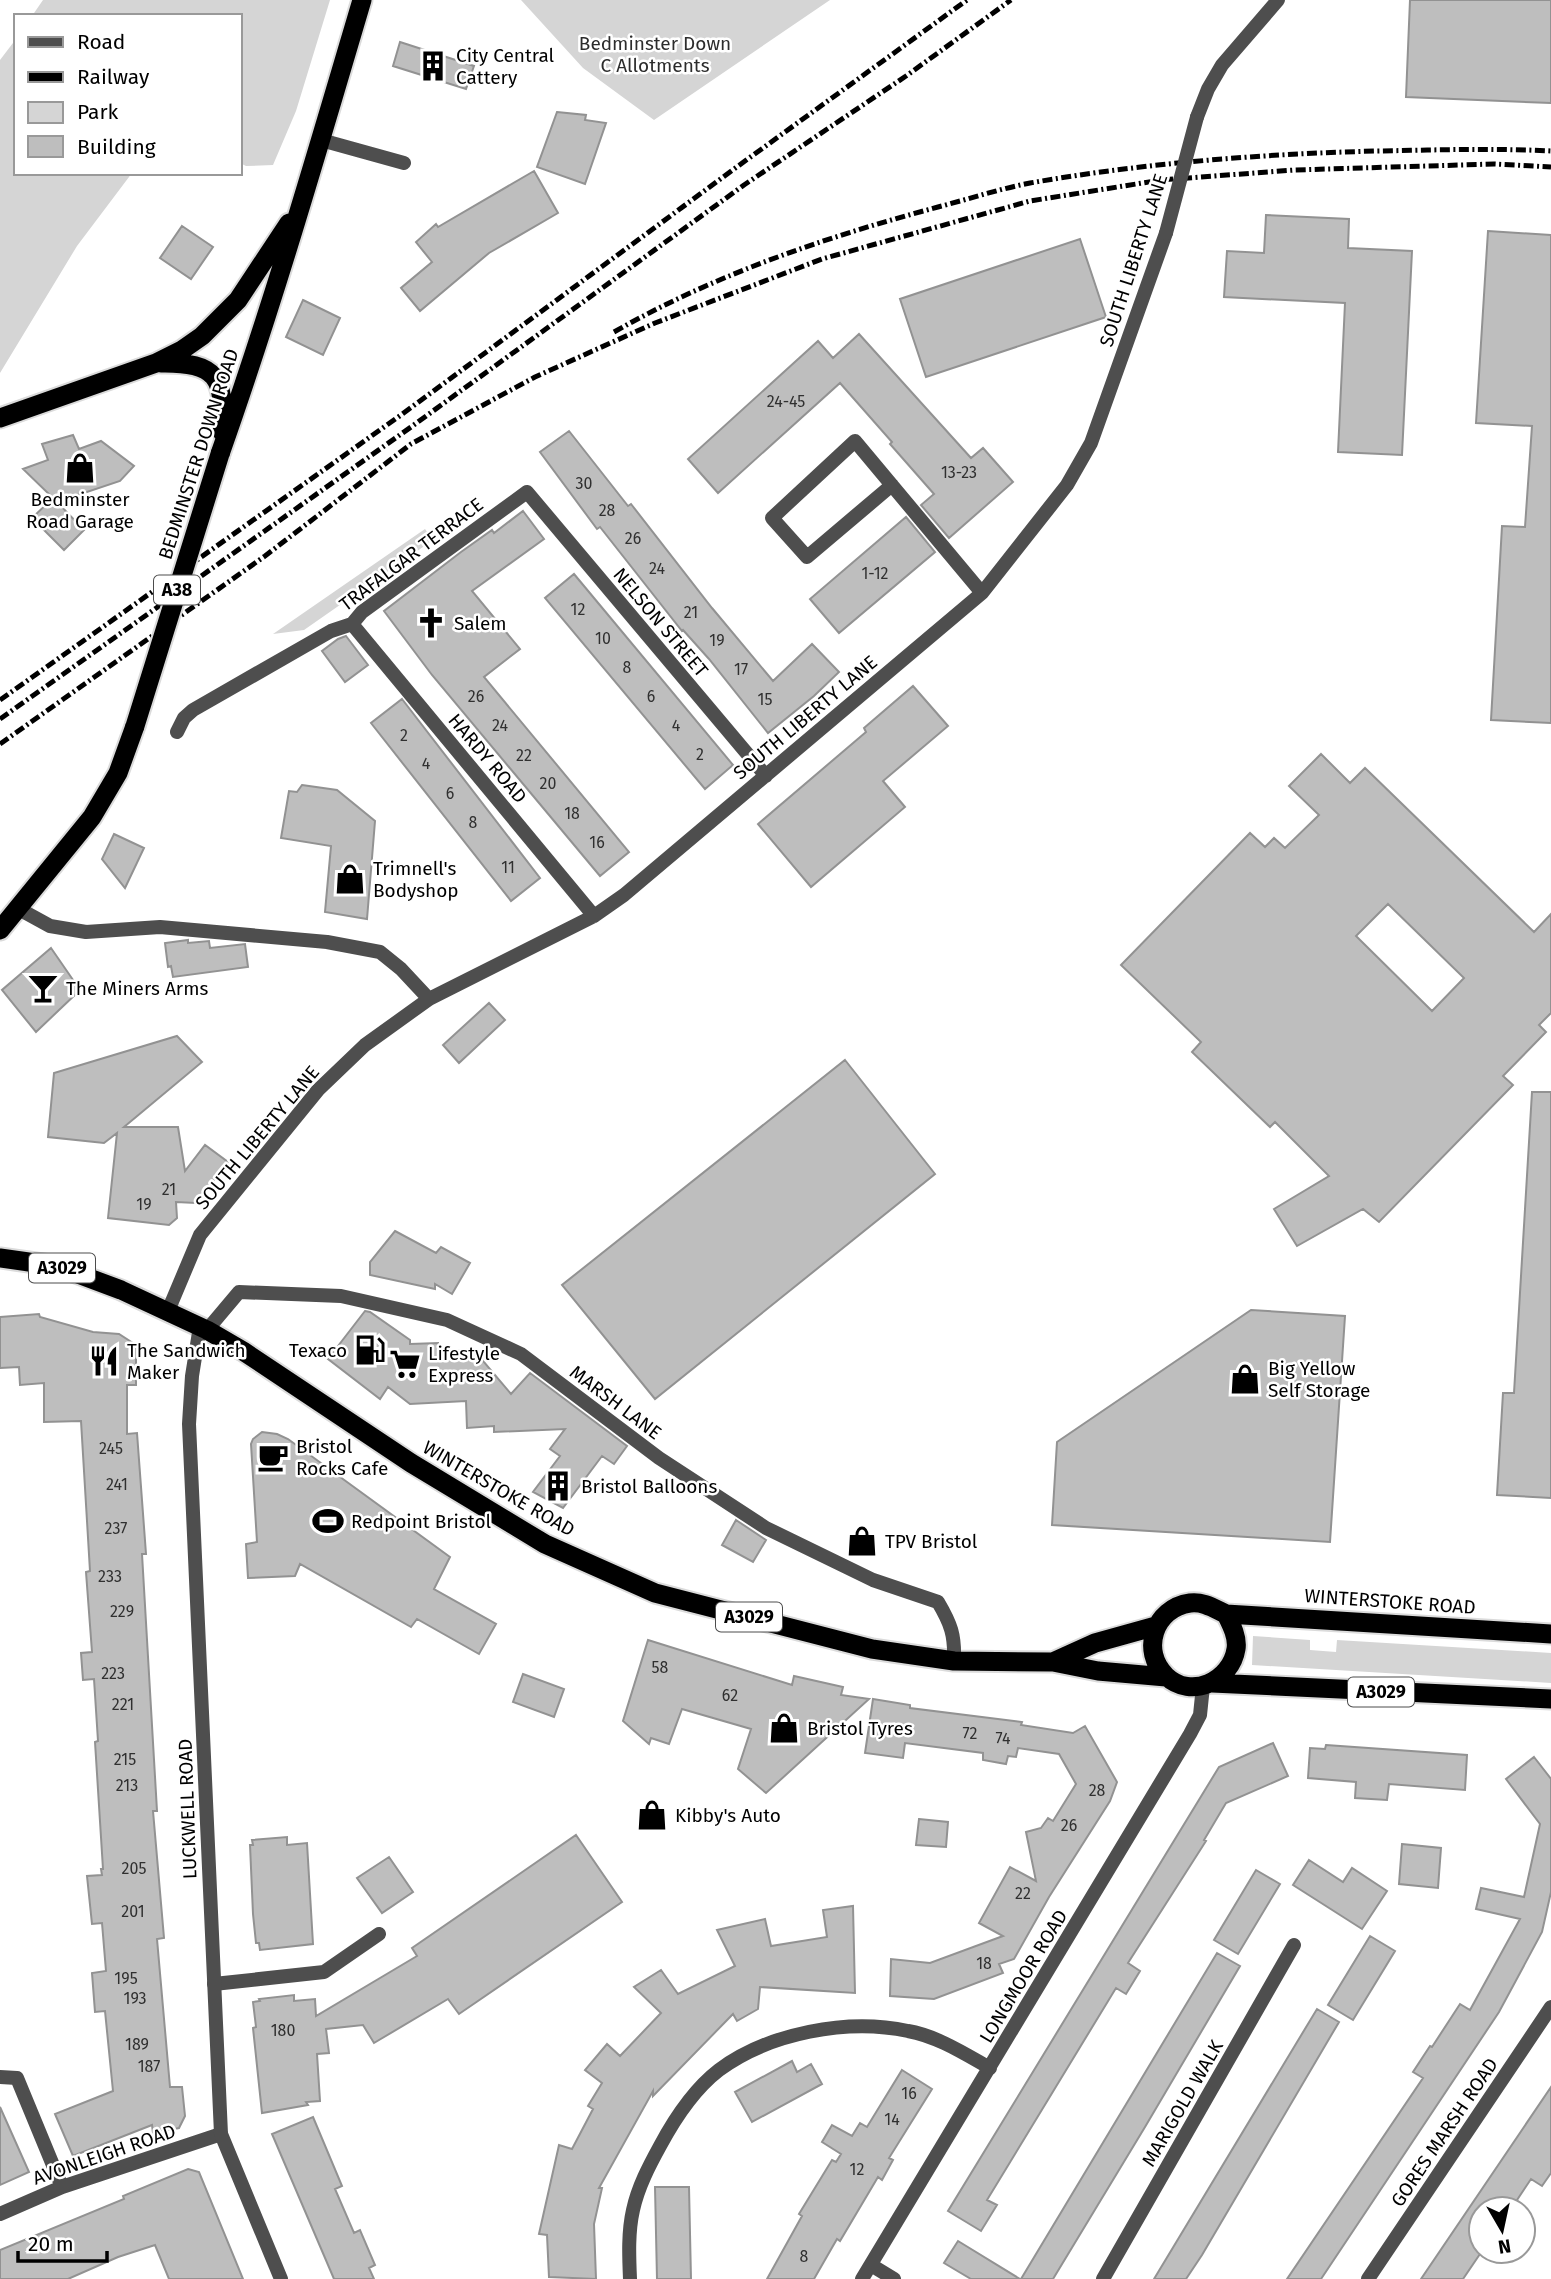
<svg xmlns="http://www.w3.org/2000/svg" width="1551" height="2279" font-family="'Fira Sans',sans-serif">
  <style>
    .green { fill: #d5d5d5 }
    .building { fill: #bebebe; stroke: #929292; stroke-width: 2; fill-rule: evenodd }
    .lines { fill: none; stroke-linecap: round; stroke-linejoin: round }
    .trunk-casing { stroke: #dbdbdb; stroke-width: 23 }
    .minor { stroke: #4e4e4e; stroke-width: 14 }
    .tertiary { stroke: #4e4e4e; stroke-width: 14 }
    .trunk { stroke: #000; stroke-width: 19 }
    .rail { stroke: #000; stroke-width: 5; stroke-dasharray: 10 3.5 2 3.5; stroke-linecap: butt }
    .trunk-bridge-casing { stroke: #dbdbdb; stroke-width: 23; stroke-linecap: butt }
    .minor-bridge { stroke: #4e4e4e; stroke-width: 14 }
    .trunk-bridge { stroke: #000; stroke-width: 19 }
    .labels { text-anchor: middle; stroke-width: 5; stroke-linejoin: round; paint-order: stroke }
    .number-label { font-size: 16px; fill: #303030 }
    .shield { fill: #fff; stroke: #4c4c4c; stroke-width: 2 }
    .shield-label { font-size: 18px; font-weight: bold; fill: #000 }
    .park-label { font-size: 19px; fill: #2c2c2c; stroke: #fff }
    .poi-label { font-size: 19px; fill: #000; stroke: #fff; text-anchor: start }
    .street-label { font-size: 19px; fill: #000; stroke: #fff }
  </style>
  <rect width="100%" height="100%" fill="#fff"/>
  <!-- green -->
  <path class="green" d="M43,0H330L296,111L273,165L246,166L240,163V16H32Z
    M521,0H830L654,120L583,68Z
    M16,39V173H132L77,246L0,373V60Z
    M425,529L433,540L304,630L273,634Z
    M1253,1636L1310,1640V1650L1336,1652L1337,1640L1551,1653V1683L1252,1665Z"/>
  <!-- building -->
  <path class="building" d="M1410,0H1551V103L1406,97Z
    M400,42L474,66L466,89L393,66Z
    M557,112L586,115L585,120L606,123L585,184L537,167Z
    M534,171L558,213L489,253L420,311L401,288L432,262L416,242L436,224L438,227Z
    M1266,215L1349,219L1348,248L1412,251L1402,455L1338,452L1345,303L1224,297L1227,251L1264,253Z
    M182,226L213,247L191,279L160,258Z
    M1488,231L1551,235V723L1491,720L1502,526L1525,527L1532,426L1476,423Z
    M1080,239L1106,317L926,377L900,299Z
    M303,300L340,318L323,355L286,337Z
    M859,334L971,458L983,448L1013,482L949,538L921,505L934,494L890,444L892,442L840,383L718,493L688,459L818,341L833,358Z
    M569,431L628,506L631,504L712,608L773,681L812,644L839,672L814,696L768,733L709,659L683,630L682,631L600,527L597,529L540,452Z
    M73,435L79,449L101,441L134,466L120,481L57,502L84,530L64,550L32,518L53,498L23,469L48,460L42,444Z
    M523,511L544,539L472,591L520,649L484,677L629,852L600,876L432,675L384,611L461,552L492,530L494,533Z
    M906,517L935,552L839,633L810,599Z
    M574,574L733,765L705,789L545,598Z
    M346,636L368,665L345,682L322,651L338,639Z
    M913,686L948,726L883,781L905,807L811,887L758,824L866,732L864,728Z
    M402,699L540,878L511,901L371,723Z
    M1321,754L1350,783L1365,768L1534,932L1551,914V1013L1539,1025L1546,1032L1503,1076L1513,1085L1379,1222L1363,1209L1297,1246L1274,1209L1329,1176L1275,1122L1270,1127L1192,1052L1201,1042L1121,965L1250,833L1265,847L1274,838L1285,848L1319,815L1289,786ZM1388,904L1464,978L1432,1011L1356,936Z
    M302,785L337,790L375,821L367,919L325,912L331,846L281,838L289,791L297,792Z
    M114,834L144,848L125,888L102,859Z
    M188,940V943L209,941L210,948L245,944L248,967L173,977L171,966L168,967L165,943Z
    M51,948L80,990L36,1032L2,990Z
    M489,1003L505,1020L459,1063L443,1045Z
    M177,1036L202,1062L124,1127H178L185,1171L205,1145L228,1162L196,1203L176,1202L177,1218L169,1225L108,1218L117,1133L104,1143L48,1137L54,1073Z
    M845,1060L935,1174L655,1399L562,1285Z
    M1532,1092H1551V1498L1497,1495L1503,1393H1514Z
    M395,1231L436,1253L441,1247L470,1263L452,1294L435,1284V1289L370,1275V1262Z
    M1251,1310L1345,1316L1330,1542L1052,1525L1057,1442Z
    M365,1311L370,1312L410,1340V1344L438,1343V1352L473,1349L511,1394L530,1373L627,1446L614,1464L602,1456L563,1508L533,1492L560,1456L550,1449L565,1429L494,1432V1426L467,1428L466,1401L410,1404L388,1387L380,1399L328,1359Z
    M39,1314L40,1317L93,1332L119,1334L136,1345V1385H127V1434L137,1433L146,1554H142L157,1811H153L164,1938L157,1939L170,2087H182L185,2116L179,2128L153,2133L152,2125L73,2156L55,2114L113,2091L105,2011L95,2012L92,1973L106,1971L102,1923L92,1924L87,1876L102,1875L101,1869H103L95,1742L98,1741L94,1679L83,1680L81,1653L92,1652L86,1572L90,1571L81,1421L44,1422V1383L20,1385L19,1367L0,1368V1317Z
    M262,1432L277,1434L288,1439L450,1557L434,1589L496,1624L479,1654L417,1619L411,1627L300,1564L295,1576L248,1578L246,1544L257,1542L251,1444L253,1439Z
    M736,1520L766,1540L753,1562L722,1545Z
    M648,1640L792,1685L794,1676L843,1687L841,1695L869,1699L766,1793L738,1769L751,1729L682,1709L669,1744L651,1738L649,1744L623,1721Z
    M523,1674L564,1689L554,1717L513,1702Z
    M873,1699L910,1705V1708L1022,1722L1021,1725L1073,1733L1085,1726L1117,1782L1110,1801L1049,1897L1014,1959L999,1964L1003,1973L934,1999L890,1996L891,1959L930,1963L1003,1936L979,1923L1010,1867L1036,1881L1026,1832L1041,1828L1048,1818L1053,1821L1076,1784L1059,1754L1018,1748L1016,1757L1008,1756L1006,1764L983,1760V1753L905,1743L903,1758L865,1753Z
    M1273,1743L1288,1776L1226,1803L1204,1840L1206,1841L1128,1963L1140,1971L1126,1994L1116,1988L987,2200L997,2205L981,2231L948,2211L1219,1767Z
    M1326,1745L1467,1755L1465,1790L1389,1784L1387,1800L1355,1798L1356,1782L1308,1778L1310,1748L1325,1749Z
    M1534,1757L1551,1779V1892L1542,1932L1499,2012L1321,2279H1287L1423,2078L1413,2072L1430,2046L1432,2047L1460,2004L1470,2010L1520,1919L1476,1909L1481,1888L1524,1897L1540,1824L1506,1779Z
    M919,1819L948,1822L946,1847L916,1845Z
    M576,1835L622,1902L459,2014L448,1999L374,2043L363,2025L326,2029L329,2053L317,2054L320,2101L306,2102L308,2105L262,2113L253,2028L256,2027L253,2002L260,2001L259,1999L294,1995V2001L315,1999L316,2016L417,1956L412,1948Z
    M287,1837V1845L307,1843L313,1944L260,1950L259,1943H256L253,1914L250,1845H253L252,1840Z
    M1402,1844L1441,1848L1438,1888L1399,1884Z
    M389,1857L413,1892L382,1913L357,1878Z
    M1309,1860L1343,1882L1352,1868L1387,1891L1362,1929L1293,1885Z
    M1256,1870L1280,1884L1238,1954L1214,1940Z
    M853,1906L855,1993L760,1987L758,2009L737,2021L733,2014L653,2096V2091L599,2188H602L594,2224L596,2279L549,2277L547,2235L539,2234L559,2145L572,2149L593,2109L588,2106L602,2083L585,2070L607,2044L620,2056L661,2013L634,1987L661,1970L678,1994L735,1966L717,1930L765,1919L771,1946L827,1937L823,1910Z
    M1370,1936L1395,1951L1353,2020L1328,2005Z
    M1217,1953L1240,1966L1145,2127L1053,2279H1021Z
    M1317,2009L1339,2022L1202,2255L1186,2279H1154Z
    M792,2061L797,2072L811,2064L822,2084L752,2122L735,2092Z
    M902,2070L932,2089L889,2158L893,2160L882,2180L878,2177L840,2241L837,2239L814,2279H767L802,2216L799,2214L832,2160L836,2162L841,2154L822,2142L832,2125L852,2136L860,2123L867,2127Z
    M1551,2087V2173L1542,2186L1531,2179L1511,2209H1481L1482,2251L1463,2279H1421Z
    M0,2107L29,2172L0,2185Z
    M313,2117L342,2186L335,2189L354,2233L360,2230L375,2265L369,2268L374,2279H334L272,2134Z
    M188,2169L199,2172L243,2279H169L155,2245L118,2257L68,2279H0V2250L124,2199L123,2196Z
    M655,2187H689L691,2279H657Z
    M958,2241L1020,2279H971L944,2263Z"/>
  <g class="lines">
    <!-- trunk casing -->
    <g class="trunk-casing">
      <path id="trunk" d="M161,363C218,362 225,378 222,432
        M0,418L156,363L182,350L202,336L238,300L289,223
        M220,454C273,304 317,152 362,0
        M0,930L92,817L118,773L135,726
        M0,1258L57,1266L121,1290L207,1330L243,1351L411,1463L545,1544L655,1593L872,1649L954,1661L1053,1662L1098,1671L1166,1677
        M1226,1614C1231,1624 1238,1637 1236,1649C1231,1681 1191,1700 1166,1676C1140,1651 1154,1608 1190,1603C1203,1601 1215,1609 1226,1614L1551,1634
        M1053,1662L1095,1643L1156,1626
        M1212,1683L1551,1699"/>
    </g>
    <!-- minor -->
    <path class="minor" d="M1197,117L1208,89L1222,65L1278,0
      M321,140L404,163
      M892,485L807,557L772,518L855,441L982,593
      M352,624L594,916
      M177,732L184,718L193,710L331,631L352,624L362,612L527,492L766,776
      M19,909L50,926L86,932L160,927L327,942L380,952L401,969L429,999
      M168,1311L200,1235L318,1090L365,1045L429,999L594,916L624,895L982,593L1067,485L1091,443L1166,233
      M207,1330L239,1292L341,1296L447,1320L521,1354L659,1458L766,1528L873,1580L938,1602C951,1624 955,1635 954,1661
      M214,1984L324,1972L379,1934
      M0,2077L17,2078L62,2187
      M0,2214L62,2187L221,2134
      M871,2265L894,2279
      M630,2279C629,2256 628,2232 633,2210C638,2187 649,2166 660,2146C675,2118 693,2090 719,2070C769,2033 847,2018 908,2031C937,2036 965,2054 990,2068
      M862,2279L1190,1734L1200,1715L1203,1686
      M1103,2279L1294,1945
      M1368,2279L1551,2007"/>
    <!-- tertiary -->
    <path class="tertiary" d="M200,1326L192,1376L189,1424L221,2134L281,2279"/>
    <!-- trunk -->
    <use href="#trunk" class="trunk"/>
    <!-- rail -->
    <path class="rail" d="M614,332C716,274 826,237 938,207C969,199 999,189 1030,183C1145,163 1261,154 1377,151C1435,150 1493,148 1551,151
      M0,700L401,415L734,169L967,0
      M0,719L411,427L744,185L906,76L1011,0
      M0,744L265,556L411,444L535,377L655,323L822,259L1030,201L1161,180L1294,170L1494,164L1551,167"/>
    <!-- trunk-bridge casing -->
    <g class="trunk-bridge-casing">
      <path id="trunk-bridge" d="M135,726L220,454"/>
    </g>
    <!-- minor-bridge -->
    <path class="minor-bridge" d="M1166,233L1197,117"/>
    <!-- trunk-bridge -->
    <use href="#trunk-bridge" class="trunk-bridge"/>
  </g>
  <!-- icons -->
  <defs>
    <g id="building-bare" transform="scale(2.415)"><path d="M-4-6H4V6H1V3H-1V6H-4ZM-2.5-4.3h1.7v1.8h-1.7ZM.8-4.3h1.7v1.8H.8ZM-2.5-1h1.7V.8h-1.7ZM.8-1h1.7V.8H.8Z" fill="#000" stroke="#fff" stroke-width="2.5" paint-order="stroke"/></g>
    <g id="shop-bare" transform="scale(2.415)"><path d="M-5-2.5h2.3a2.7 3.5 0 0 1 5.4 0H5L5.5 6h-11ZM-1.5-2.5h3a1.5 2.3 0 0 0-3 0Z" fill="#000" stroke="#fff" stroke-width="2.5" paint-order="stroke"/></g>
    <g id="church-bare" transform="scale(2.415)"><path d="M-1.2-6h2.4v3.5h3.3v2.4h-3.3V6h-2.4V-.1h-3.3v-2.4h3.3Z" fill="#000" stroke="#fff" stroke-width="2.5" paint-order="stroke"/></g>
    <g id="bar-bare" transform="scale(2.415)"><path d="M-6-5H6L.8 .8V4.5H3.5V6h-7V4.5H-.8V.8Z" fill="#000" stroke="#fff" stroke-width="2.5" paint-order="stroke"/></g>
    <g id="fuel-bare" transform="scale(2.415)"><path d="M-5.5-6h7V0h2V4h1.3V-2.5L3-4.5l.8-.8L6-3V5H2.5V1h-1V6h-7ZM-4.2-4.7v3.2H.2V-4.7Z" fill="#000" stroke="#fff" stroke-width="2.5" paint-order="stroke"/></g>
    <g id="restaurant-bare" transform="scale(2.415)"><path d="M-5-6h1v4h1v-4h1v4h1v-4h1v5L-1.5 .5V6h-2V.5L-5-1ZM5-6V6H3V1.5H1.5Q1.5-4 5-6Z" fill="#000" stroke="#fff" stroke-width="2.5" paint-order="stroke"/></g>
    <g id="supermarket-bare" transform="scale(2.415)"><path d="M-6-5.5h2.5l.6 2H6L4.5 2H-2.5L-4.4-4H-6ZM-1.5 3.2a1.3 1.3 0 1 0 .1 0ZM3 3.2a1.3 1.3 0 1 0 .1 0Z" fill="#000" stroke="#fff" stroke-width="2.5" paint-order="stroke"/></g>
    <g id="cafe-bare" transform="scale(2.415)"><path d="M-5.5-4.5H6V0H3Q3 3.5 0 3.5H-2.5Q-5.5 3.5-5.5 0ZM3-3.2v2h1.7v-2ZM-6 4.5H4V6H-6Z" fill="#000" stroke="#fff" stroke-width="2.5" paint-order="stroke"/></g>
    <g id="stadium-bare" transform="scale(2.415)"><path d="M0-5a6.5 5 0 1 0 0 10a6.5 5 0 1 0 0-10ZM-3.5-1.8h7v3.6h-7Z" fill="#000" stroke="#fff" stroke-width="2.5" paint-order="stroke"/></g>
  </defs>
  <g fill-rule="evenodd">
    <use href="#building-bare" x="433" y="66"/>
    <use href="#shop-bare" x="80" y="468"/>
    <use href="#church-bare" x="431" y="623"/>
    <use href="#shop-bare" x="350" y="879"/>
    <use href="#bar-bare" x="43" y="988"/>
    <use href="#fuel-bare" x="370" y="1350"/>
    <use href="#restaurant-bare" x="104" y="1361"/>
    <use href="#supermarket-bare" x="405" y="1364"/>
    <use href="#shop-bare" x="1245" y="1379"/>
    <use href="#cafe-bare" x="273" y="1457"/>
    <use href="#building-bare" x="558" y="1486"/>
    <use href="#stadium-bare" x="328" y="1521"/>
    <use href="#shop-bare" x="862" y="1541"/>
    <use href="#shop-bare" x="784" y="1728"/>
    <use href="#shop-bare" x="652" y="1815"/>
  </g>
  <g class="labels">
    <!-- number labels -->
    <g class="number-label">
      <text x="786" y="407">24-45</text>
      <text x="959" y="478">13-23</text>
      <text x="584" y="489">30</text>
      <text x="607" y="516">28</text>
      <text x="633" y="544">26</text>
      <text x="657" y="574">24</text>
      <text x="875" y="579">1-12</text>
      <text x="578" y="615">12</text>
      <text x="691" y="618">21</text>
      <text x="603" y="644">10</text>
      <text x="717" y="646">19</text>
      <text x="627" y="673">8</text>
      <text x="741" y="675">17</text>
      <text x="476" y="702">26</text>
      <text x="651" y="702">6</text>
      <text x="765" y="705">15</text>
      <text x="500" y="731">24</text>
      <text x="676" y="731">4</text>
      <text x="404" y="741">2</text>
      <text x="700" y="760">2</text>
      <text x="524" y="761">22</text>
      <text x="426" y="769">4</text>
      <text x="548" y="789">20</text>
      <text x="450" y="799">6</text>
      <text x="572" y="819">18</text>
      <text x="473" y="828">8</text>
      <text x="597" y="848">16</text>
      <text x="508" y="873">11</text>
      <text x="169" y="1195">21</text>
      <text x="144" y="1210">19</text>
      <text x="111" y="1454">245</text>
      <text x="117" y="1490">241</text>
      <text x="116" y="1534">237</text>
      <text x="110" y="1582">233</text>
      <text x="122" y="1617">229</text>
      <text x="660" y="1673">58</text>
      <text x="113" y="1679">223</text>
      <text x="730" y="1701">62</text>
      <text x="123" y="1710">221</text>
      <text x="970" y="1739">72</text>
      <text x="1003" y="1744">74</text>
      <text x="125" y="1765">215</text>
      <text x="127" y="1791">213</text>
      <text x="1097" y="1796">28</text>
      <text x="1069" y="1831">26</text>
      <text x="134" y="1874">205</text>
      <text x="1023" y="1899">22</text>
      <text x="133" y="1917">201</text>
      <text x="984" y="1969">18</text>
      <text x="126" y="1984">195</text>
      <text x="135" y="2004">193</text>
      <text x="283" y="2036">180</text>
      <text x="137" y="2050">189</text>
      <text x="149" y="2072">187</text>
      <text x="909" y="2099">16</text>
      <text x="892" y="2125">14</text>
      <text x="857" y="2175">12</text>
      <text x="804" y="2262">8</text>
    </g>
    <!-- shield labels -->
    <g class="shield">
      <rect x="154" y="575.5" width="46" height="29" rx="5"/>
      <rect x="29" y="1253.5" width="66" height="29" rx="5"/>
      <rect x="716" y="1602.5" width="66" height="29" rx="5"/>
      <rect x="1348" y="1677.5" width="66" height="29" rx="5"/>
    </g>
    <g class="shield-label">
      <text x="177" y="596">A38</text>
      <text x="62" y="1274">A3029</text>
      <text x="749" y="1623">A3029</text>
      <text x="1381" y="1698">A3029</text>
    </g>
    <!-- park labels -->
    <g class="park-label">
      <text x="655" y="50">Bedminster Down<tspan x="655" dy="22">C Allotments</tspan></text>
    </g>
    <!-- poi labels -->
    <g class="poi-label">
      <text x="456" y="62">City Central<tspan x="456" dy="22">Cattery</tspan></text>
      <text x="80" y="506" text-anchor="middle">Bedminster<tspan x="80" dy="22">Road Garage</tspan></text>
      <text x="454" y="630">Salem</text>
      <text x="373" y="875">Trimnell's<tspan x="373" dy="22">Bodyshop</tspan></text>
      <text x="66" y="995">The Miners Arms</text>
      <text x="127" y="1357">The Sandwich<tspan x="127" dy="22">Maker</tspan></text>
      <text x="347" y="1357" text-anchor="end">Texaco</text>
      <text x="428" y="1360">Lifestyle<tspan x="428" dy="22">Express</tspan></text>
      <text x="1268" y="1375">Big Yellow<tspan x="1268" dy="22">Self Storage</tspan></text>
      <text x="296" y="1453">Bristol<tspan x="296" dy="22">Rocks Cafe</tspan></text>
      <text x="581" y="1493">Bristol Balloons</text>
      <text x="351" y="1528">Redpoint Bristol</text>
      <text x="885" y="1548">TPV Bristol</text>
      <text x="807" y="1735">Bristol Tyres</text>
      <text x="675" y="1822">Kibby's Auto</text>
    </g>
    <!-- street labels -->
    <g class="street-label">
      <text transform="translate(1133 260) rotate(-72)" y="7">SOUTH LIBERTY LANE</text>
      <text transform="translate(198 454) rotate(-72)" y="7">BEDMINSTER DOWN ROAD</text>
      <text transform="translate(411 554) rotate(-37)" y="7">TRAFALGAR TERRACE</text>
      <text transform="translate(661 622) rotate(50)" y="7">NELSON STREET</text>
      <text transform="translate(805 717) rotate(-40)" y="7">SOUTH LIBERTY LANE</text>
      <text transform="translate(488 758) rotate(50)" y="7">HARDY ROAD</text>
      <text transform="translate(257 1137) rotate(-50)" y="7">SOUTH LIBERTY LANE</text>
      <text transform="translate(616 1402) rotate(37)" y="7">MARSH LANE</text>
      <text transform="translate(499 1488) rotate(30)" y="7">WINTERSTOKE ROAD</text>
      <text transform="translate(1390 1601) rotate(4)" y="7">WINTERSTOKE ROAD</text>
      <text transform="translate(187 1809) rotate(-92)" y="7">LUCKWELL ROAD</text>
      <text transform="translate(1023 1976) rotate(-59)" y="7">LONGMOOR ROAD</text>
      <text transform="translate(1182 2103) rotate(-60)" y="7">MARIGOLD WALK</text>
      <text transform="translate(1444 2132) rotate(-56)" y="7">GORES MARSH ROAD</text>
      <text transform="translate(104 2154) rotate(-19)" y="7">AVONLEIGH ROAD</text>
    </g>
  </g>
  <!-- legend -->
  <rect x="14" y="14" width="228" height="161" fill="#ffffff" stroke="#999999" stroke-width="2"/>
  <rect x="28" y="37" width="35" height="10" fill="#4e4e4e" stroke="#999999" stroke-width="2"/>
  <text x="77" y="49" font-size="21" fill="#000000">Road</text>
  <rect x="28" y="72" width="35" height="10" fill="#000000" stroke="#999999" stroke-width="2"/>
  <text x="77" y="84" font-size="21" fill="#000000">Railway</text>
  <rect x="28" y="102" width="35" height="21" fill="#d5d5d5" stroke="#999999" stroke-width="2"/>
  <text x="77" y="119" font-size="21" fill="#000000">Park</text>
  <rect x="28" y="136" width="35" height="21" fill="#bebebe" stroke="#999999" stroke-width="2"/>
  <text x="77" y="154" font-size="21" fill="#000000">Building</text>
  <!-- north arrow -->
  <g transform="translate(1502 2230) rotate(171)"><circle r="33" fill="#ffffff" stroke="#999999" stroke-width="2"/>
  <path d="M0-5L12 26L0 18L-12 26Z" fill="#000000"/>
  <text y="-10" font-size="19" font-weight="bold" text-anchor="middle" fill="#000000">N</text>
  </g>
  <!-- scale -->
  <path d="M18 2251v10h89v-10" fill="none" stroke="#000000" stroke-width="3.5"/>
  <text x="28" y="2251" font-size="21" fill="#000000" stroke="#ffffff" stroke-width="5" paint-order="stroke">20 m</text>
</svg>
